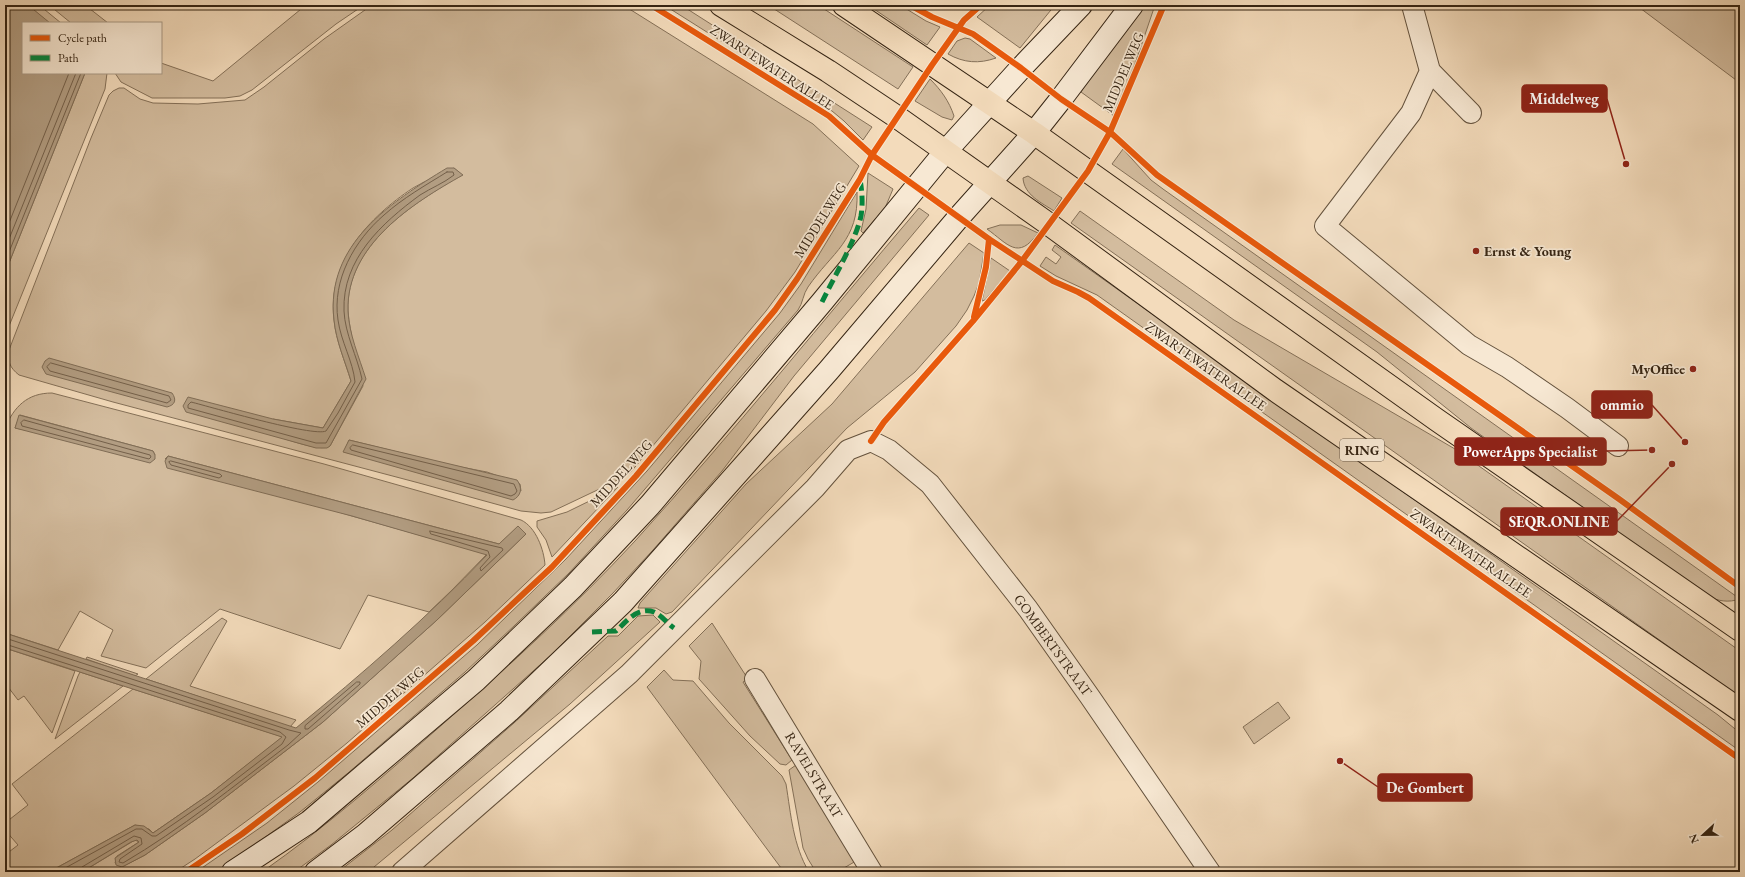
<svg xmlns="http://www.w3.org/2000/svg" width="1745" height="877" font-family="'EB Garamond',serif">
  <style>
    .green { fill: #d3bc9e; stroke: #847058; fill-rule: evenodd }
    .water { fill: #b29d82; stroke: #806d56 }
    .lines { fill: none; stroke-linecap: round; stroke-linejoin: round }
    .shore { stroke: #74604a; stroke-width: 1 }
    .minor-casing { stroke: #64523d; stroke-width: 22 }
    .secondary-casing { stroke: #352413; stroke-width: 24 }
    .primary-casing { stroke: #352413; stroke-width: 24 }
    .minor { stroke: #f7e8d3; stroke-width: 20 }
    .secondary { stroke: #f7e8d3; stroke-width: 22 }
    .primary { stroke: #f3dbbb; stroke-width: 22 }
    .quiet { stroke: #00873e; stroke-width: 5; stroke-dasharray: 10 5; stroke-linecap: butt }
    .cycleway-casing { stroke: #f7e8d3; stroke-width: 8 }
    .cycleway { stroke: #e8590c; stroke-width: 6 }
    .poi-dot { fill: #8f2418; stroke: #f7e8d3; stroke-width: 1.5 }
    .labels { text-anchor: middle; stroke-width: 3.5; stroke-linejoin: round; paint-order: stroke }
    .shield { fill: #f7e8d3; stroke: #6f5f4d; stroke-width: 1 }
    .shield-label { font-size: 13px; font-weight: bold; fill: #352413 }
    .street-label { font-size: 14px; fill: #352413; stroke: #f7e8d3 }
    .poi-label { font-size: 14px; font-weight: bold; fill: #352413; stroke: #f7e8d3; text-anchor: start }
    .leader { fill: none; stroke: #8f2418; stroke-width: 1.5 }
    .callout-dot { fill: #8f2418; stroke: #f7e8d3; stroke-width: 1.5 }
    .callout { fill: #8f2418; stroke: #8f2418; stroke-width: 1.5 }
    .callout-label { font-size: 15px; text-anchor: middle; font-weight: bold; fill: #fff }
  </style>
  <rect width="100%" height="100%" fill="#f3dbbb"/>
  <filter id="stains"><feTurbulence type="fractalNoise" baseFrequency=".005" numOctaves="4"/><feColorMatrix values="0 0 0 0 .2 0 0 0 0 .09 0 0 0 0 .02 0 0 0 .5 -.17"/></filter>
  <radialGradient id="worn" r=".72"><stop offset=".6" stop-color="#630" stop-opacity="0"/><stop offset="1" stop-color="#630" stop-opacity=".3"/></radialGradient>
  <!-- green -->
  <path class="green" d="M28,5H39L61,23H49Z
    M49,5H85L108,23H71Z
    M306,5H364L336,24L252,90L240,96L225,98H152L121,82L115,73H161V63L213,81Z
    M372,5H623L813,124L859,166L795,272L766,311L630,473L610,484L551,512L541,513L521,511L419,483L113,402L19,375C10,368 7,361 9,350L91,138L109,95L113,91L119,88H124L140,99L153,103L198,104L245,100L264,87L324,39ZM454,168L462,175C413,203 345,246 348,311C350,336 358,362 363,386L330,446C320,453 279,436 266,433L273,419L323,428L351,381C345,361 336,341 334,320C327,262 369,217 413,188C426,180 441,175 454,168ZM349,440L450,465L487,472L520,484L521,491L344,452Z
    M664,5H681L872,127L863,140L844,121L832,111Z
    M768,5H818L913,67L898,89Z
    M868,5H900L926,21L940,27L927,45Z
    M990,5H1055L1020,48L977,17Z
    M1143,5H1155L1132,73L1114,116L1081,92L1091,73Z
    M1636,5H1731L1740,12V83Z
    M965,38L970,39L996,58C979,64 964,63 948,54L957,41Z
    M85,73H107L105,89L5,336V273Z
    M930,79C941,90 949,101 954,116L952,120L942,117L915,101Z
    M1123,149L1151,180L1163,189L1740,599C1728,603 1718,601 1707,596L1471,428L1377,352L1112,164Z
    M868,173L893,189L885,208L863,233L861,231L866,209Z
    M1028,176L1062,198L1054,211C1042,203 1024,195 1023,178Z
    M857,192C859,241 832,252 808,287C803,294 803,303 798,310L627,510L569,573L515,625L465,672L348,773L300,812L217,872H196L267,823L318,782L477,645L566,559L647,471L780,313L801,284Z
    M919,208L929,215L794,376L722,471L653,550L613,593L550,656L413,778L331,845L294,872H262C326,827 385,775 444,723C510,665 575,606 635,541C733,433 824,319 919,208Z
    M1080,211L1234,320L1455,449L1740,651V697L1071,223Z
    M1000,225H1021L1038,233C1018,261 1008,244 987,229Z
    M969,243L984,253L979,283L974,296L967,310L956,326L915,372L847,428L672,612L666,614L656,608H638L640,603L746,484L832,404Z
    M1055,245L1718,715L1740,733V751L1097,295L1056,276L1040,266L1046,257L1056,264L1061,257L1052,250Z
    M991,258L1010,271L985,300L982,301Z
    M52,393L324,464L521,520C536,527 544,550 545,565L485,622L347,743L294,786L195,859L175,872H82L135,840L139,842L117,856L115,863L122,867L145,855L205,813L323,722L437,620L526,534L518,527L499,544L168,456L165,459L352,516L487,554L452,590L429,612L368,595L340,649L220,609L146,668L101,656L113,630L80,611L58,650L5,633V428C14,407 27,393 52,393ZM20,415L153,451L155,455L15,428Z
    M618,487L552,557L546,540L537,527V521L567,512Z
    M653,615L660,622L570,704L368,872H338L392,830L514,723L608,636H618L638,616Z
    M222,618L227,621L190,686L296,720L290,727L146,679Z
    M712,623L748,679L743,682L792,760L786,765L780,764L750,736L699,679L701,661L689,646Z
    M5,648L75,671L52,733L24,696L18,700L5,683Z
    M87,657L138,674L135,676L86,659Z
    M664,670L673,680L693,681L729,723L782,776L786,784C791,815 793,845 809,872H784L647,687Z
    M80,672L123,686L55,739L78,676Z
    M133,689L283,737L211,793L153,833L149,829L135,825L49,872H5V855L18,845L5,830V823L28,805L12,784Z
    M1278,702L1290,718L1254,744L1243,727Z
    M796,765L856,861L837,872H833L829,867L823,872H816L808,859L803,848L789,770Z"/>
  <!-- water -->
  <path class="water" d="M5,5H28L50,23H23V73H85L5,273Z
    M447,168H454L463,175C413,203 346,245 348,311C349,334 359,357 366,379L330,446L327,448H316L186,412L183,406L188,397L273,419L323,428L351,381C345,361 336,341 334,320C325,244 391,202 447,168Z
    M49,358L172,393C177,400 175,405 167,407L46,374L42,367L45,361Z
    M19,415L153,451L155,455V459L150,463L15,428Z
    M349,440L517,480C523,488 521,496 513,500L343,452Z
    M168,456L499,544L518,526L526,534L437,620L323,722L205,813L145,855L122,867L116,865L115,858L139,842L137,840L131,842L82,872H49L135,825L144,826L153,833L211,793L282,737L5,648V633L296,728C362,674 428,617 487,555L352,516L167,468L165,461Z"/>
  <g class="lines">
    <!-- shore -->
    <path class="shore" d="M447,172H453L454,175C444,183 431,188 420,195C382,223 342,259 344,311C345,334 357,356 362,379L326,443H316L188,408V405L191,402C211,407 313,437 326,431L338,413L355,382C353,361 341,342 338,320C332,280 354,241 384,215C403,198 426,185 447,172Z
      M5,233L69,73
      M5,249L76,73
      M5,262L81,73
      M51,363L169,396L171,400L167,403L50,371L47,367Z
      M24,420L150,455L151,457L149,459L22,426L21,423Z
      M353,445L514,484L517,491L515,494L511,496L351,450L350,448Z
      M171,461L220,474L222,476L219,478L171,465L169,462Z
      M430,531L502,548L503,550L481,571L480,568L490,557L488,551L431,534Z
      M5,638L289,730L301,733L288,745C234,786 181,829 123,863L119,862L120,859L142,844L141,838L134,836L82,867L80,872
      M5,644L280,732L286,737L282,744L213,797L156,836H152L142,829H136L58,872
      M357,682H360V684L308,729H305V726Z"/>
    <!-- minor casing -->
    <g class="minor-casing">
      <path id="minor" d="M1412,5L1430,71L1471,113
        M1430,71L1411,113L1325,226L1469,345L1507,367L1567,408L1618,446
        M755,679L872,872
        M402,872L629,674L815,488L848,450L871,441L889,450L930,484L1028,609L1090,697L1210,872"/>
    </g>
    <!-- secondary casing -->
    <g class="secondary-casing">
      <path id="secondary" d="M233,872L309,822L343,793L476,680L573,587L650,505L822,302L945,152L1021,68L1081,5
        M316,872L365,835L509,711L623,602L829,370L959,217L1034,133L1061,99L1132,5"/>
    </g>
    <!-- primary casing -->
    <g class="primary-casing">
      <path id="primary" d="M721,5L828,71L897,117L1050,225L1275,390L1740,710
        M844,5L1034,133L1437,420L1740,630"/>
    </g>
    <!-- minor -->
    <use href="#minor" class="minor"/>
    <!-- secondary -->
    <use href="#secondary" class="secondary"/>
    <!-- primary -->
    <use href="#primary" class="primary"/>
    <!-- quiet -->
    <path class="quiet" d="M822,302C833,279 856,240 861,216C863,203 862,191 860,179
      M592,632L616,631C626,622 638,606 654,612C661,615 668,624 674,628"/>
    <!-- cycleway casing -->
    <g class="cycleway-casing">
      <path id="cycleway" d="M651,5L829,116L872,155L989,239L1053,281L1078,292L1089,298L1740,759
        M910,5L932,17L973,34L1021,68L1061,99L1110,132L1157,175L1619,499L1740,587
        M974,317L986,267L989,239
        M871,441L884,422L973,321L1022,261L1088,171L1110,132L1164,5
        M186,872L242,834L315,778L473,641L552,567L636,476L775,310L797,279L860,179L872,155L932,65L964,20L981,5"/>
    </g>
    <!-- cycleway -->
    <use href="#cycleway" class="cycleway"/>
  </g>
  <!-- markers -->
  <g class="poi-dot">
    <circle cx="1476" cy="251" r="4"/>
    <circle cx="1693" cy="369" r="4"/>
  </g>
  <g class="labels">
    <!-- shield labels -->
    <rect class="shield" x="1340" y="439" width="44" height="22" rx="3"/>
    <g class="shield-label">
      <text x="1362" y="455">RING</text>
    </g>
    <!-- street labels -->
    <g class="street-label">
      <text transform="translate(772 67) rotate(33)" y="5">ZWARTEWATERALLEE</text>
      <text transform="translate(1123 72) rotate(-67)" y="5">MIDDELWEG</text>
      <text transform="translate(820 220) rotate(-58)" y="5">MIDDELWEG</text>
      <text transform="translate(1206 366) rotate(35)" y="5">ZWARTEWATERALLEE</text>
      <text transform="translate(621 473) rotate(-48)" y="5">MIDDELWEG</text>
      <text transform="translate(1471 553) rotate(35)" y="5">ZWARTEWATERALLEE</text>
      <text transform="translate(1053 645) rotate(54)" y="5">GOMBERTSTRAAT</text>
      <text transform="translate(390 697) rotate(-41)" y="5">MIDDELWEG</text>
      <text transform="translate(814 775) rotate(59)" y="5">RAVELSTRAAT</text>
    </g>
    <!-- poi labels -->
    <g class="poi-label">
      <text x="1484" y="256">Ernst &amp; Young</text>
      <text x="1685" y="374" text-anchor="end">MyOffice</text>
    </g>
  </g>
  <!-- callouts -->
  <path class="leader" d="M1626 164L1607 99M1685 442L1652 405M1652 450L1606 451M1672 464L1617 521M1340 761L1378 787"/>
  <g class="callout-dot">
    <circle cx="1626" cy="164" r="4"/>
    <circle cx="1685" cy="442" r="4"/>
    <circle cx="1652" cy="450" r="4"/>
    <circle cx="1672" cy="464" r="4"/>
    <circle cx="1340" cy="761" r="4"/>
  </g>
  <g class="callout">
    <rect x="1522" y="85" width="85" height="27" rx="4"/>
    <rect x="1592" y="391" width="60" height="27" rx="4"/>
    <rect x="1455" y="438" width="151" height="27" rx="4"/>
    <rect x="1501" y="508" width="116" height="27" rx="4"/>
    <rect x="1378" y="774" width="94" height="27" rx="4"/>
  </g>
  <g class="callout-label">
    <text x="1564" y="104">Middelweg</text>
    <text x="1622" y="410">ommio</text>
    <text x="1530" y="457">PowerApps Specialist</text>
    <text x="1559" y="527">SEQR.ONLINE</text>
    <text x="1425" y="793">De Gombert</text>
  </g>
  <!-- margin -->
  <rect width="1745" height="877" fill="none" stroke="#f3dbbb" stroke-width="20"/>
  <rect x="6" y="6" width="1733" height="865" fill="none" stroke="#352413" stroke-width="2"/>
  <rect x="10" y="10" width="1725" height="857" fill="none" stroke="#352413"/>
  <!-- legend -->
  <rect x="22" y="22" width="140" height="52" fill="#f7e8d3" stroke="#a99a86"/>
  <rect x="30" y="35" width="20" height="6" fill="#e8590c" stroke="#a99a86"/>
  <text x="58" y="42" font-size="12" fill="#352413">Cycle path</text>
  <rect x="30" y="55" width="20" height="6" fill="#00873e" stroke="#a99a86"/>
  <text x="58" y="62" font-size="12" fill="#352413">Path</text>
  <!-- north arrow -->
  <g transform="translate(1703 835) rotate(248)" stroke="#f7e8d3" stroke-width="3" paint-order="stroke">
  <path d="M0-3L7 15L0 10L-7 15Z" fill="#352413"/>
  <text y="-6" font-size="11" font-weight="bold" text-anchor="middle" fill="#352413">N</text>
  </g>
  <rect width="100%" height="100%" filter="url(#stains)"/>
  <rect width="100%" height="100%" fill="url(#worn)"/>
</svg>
